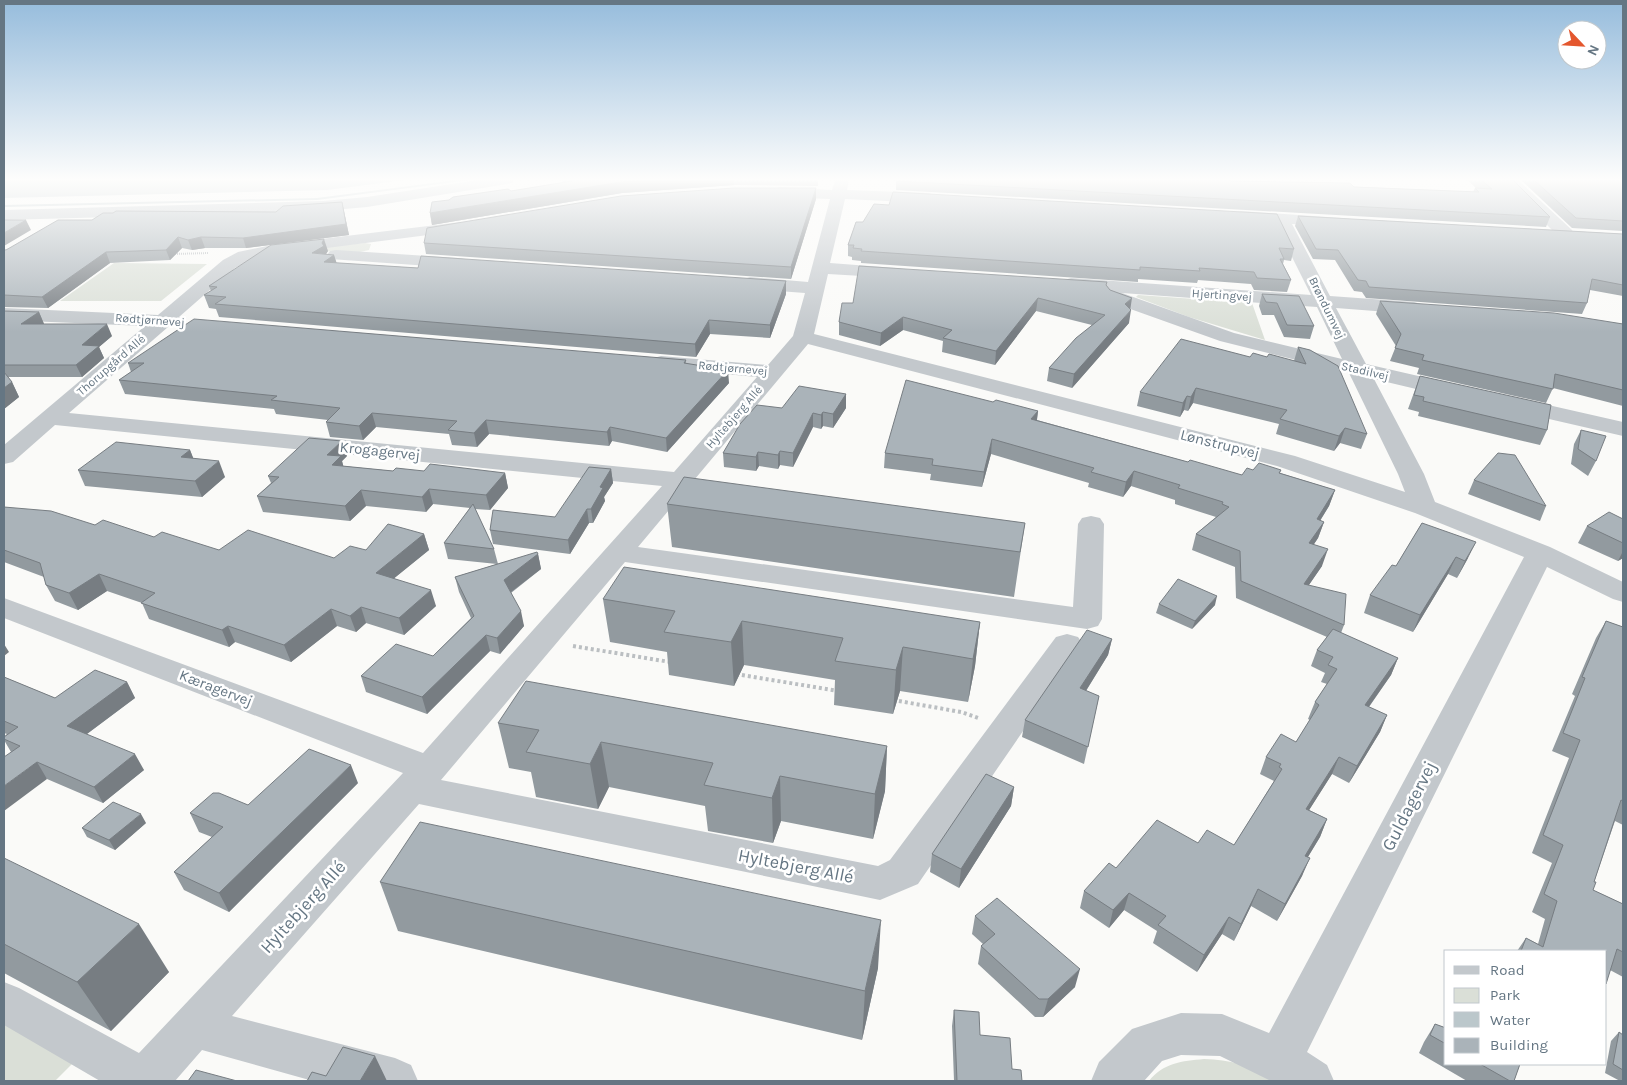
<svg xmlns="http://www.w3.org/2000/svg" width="1627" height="1085" font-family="Karla,sans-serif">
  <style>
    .green { fill: #dadfd7 }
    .water { fill: #bbc7cb }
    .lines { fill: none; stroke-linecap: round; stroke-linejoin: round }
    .stream { fill: #bbc7cb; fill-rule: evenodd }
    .path-far1 { stroke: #bbbfc2; stroke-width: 2; stroke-dasharray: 1 1; stroke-linecap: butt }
    .path { stroke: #bbbfc2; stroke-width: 4; stroke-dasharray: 3 3; stroke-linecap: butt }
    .minor { fill: #c3c8cc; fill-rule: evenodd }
    .wall { fill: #929a9f }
    .shaded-wall { fill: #777d82 }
    .building { fill: #aab3b9; stroke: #777d82 }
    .labels { text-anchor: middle; stroke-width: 5; stroke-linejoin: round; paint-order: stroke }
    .far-street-label { font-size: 12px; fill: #657683; stroke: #fff }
    .street-label { font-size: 15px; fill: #657683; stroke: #fff }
    .near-street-label { font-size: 18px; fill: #657683; stroke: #fff }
  </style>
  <rect width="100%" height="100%" fill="#fafaf8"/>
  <!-- green -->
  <path class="green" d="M365,243L371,244L369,250L355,253L324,251V247Z
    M114,263L207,264L161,301H60Z
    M1138,295L1252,303L1265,340L1189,317L1136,297Z
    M4,1021L76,1060L55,1081H4Z
    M1204,1059C1233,1060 1254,1066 1279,1081H1149C1163,1063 1182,1061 1204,1059Z"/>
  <!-- water -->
  <path class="water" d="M4,180H405L327,190L4,198Z"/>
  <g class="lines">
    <!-- stream -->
    <path class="stream" d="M456,180H470L317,200L4,207V205L317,198Z"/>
    <!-- path-far1 -->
    <path class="path-far1" d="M173,254L209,253"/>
    <!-- path -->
    <path class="path" d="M573,646L670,662
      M736,674L838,691
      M893,700L961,712L978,718"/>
    <!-- minor -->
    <path class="minor" d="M478,180H514L512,183L507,184L367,207L323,211L4,220V210L323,201L367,197Z
      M835,180H849L847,190L929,193L934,195L937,198L934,201L929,203L845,199L830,263L896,268L902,269L905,273L902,277L896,278L828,274L814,334L1295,456L1405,492L1398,474L1349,373L1220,341L1108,301L1106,297L1111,292L1064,288L1062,284L1064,280L1071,278L1311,295L1275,223L1235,219L1233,216L1235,213L1241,211L1342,218L1344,221L1342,224L1336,226L1292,224L1330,296L1414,302L1421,304L1424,308L1421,312L1414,314L1336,308L1366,364L1462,386L1465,391L1462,396L1454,398L1374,379L1424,474L1435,502L1550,547L1623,582V602L1613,599L1547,567L1307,1052L1327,1065L1334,1081H1271L1220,1056L1181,1055L1162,1061L1144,1081H1091L1099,1062L1132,1029L1181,1013L1222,1014L1269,1033L1524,557L1415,513L1277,466L808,344L638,547L1073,607L1078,524L1082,518L1091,516L1100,518L1104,524L1102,619L1098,626L1087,629L625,562L441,780L878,866L890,860L1056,637L1067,634L1078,637L1083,644L1078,651L918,884L880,900L419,804L232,1016L395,1058L411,1065L418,1081H313L202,1050L175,1081H100L4,1025V982L19,988L139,1053L403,773L4,618V598L423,753L662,486L55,425L13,462L4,464V445L145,326L4,320V308L158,315L223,260L238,252L272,245L461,222L467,224L469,227L467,230L272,255L250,260L235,268L179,317L182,321L179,325L168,327L69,413L674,472L757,377L661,368L654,366L650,362L654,358L661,356L768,365L793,336L805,293L750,289L744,287L741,283L744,279L750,277L808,282L830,199L779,197L774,195L771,192L774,189L779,187L832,190ZM1122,293L1317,307L1342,359L1234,333Z
      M1502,180H1518L1572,230L1574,234L1572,238H1560Z
      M336,250L458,258L464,259L467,263L464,267L458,268L330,259L327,255L330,251Z
      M1513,397L1623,422V436L1505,409L1502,404L1505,399Z"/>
  </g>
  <!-- wall -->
  <path class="wall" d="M562,180H818V186L734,185L622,193L432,225L430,213L511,191L563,183Z
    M896,180L1230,181L1473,192L1475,188H1476L1467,180H1513L1550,217L1546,227L896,190Z
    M1521,180H1623V231L1572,228Z
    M816,199L791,279L426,254L424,243Z
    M342,202L349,235L246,248H205L192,250L182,248L170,260L110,263L48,308L4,307V250L92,220L276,212Z
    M1298,216L1623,234V296L1590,290L1587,303L1582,314L1366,298L1362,292L1354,291L1335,260L1313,259L1295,226Z
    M856,222L1294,249L1291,261L1284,260L1283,264L1291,280L1287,292L1254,290L1251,284L1198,280L1197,283L1138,279V282L861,263V261L852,260V257L848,256V245Z
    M328,251L326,254L334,255L336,263L418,268L786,281V294L770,338L710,334L696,357L219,317L216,309L209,308L204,295L211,291L209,286Z
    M1107,286L1129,323L1072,388L1047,381L1049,368L1092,325L1036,311L995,365L942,352L943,341L903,330L880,346L839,335V322L853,303Z
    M1262,294L1314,326L1310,339L1284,337L1274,315H1262L1259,306Z
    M1380,301L1623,324V406L1553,388L1546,403L1417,374L1419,368L1390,361L1396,346L1376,314Z
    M4,311L39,312L44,324H43L112,336L99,347L104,358L82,377H8L12,382L19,397L4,409Z
    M1298,347L1367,434L1361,449L1340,443L1334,451L1276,434L1279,424L1193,403L1188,411L1184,410L1180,417L1137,406L1140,392L1250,357H1267L1294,361Z
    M686,360V363L729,383L667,452L612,441L609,446L489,434L477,447L452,445L449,434L376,427L363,440L330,437L326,422L328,420L276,414L274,409L125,394L119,380L131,372L128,363Z
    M1420,376L1547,430L1540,445L1418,416L1419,412L1408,409Z
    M846,394V408L833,428L823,426L821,429L813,427L793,467L780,465L778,469L759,466L756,471L724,467L723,453L782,408Z
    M993,402L1038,411L1037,420L1188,462L1242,475L1253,470H1281L1280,473L1335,490L1329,506L1320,521L1324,522L1318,538L1314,544L1322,566L1308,586L1344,625L1341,633L1398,658L1391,675L1369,707L1387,715L1380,732L1349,783L1332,774L1309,810L1327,819L1320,837L1308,857L1302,876L1277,921L1251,906L1234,941L1222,934L1197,972L1153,943L1157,931L1124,910L1109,928L1080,908L1084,891L1116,868L1198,843L1234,845L1274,781L1260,774L1266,757L1296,742L1310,720L1308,719L1315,702L1327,684L1321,682L1325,673L1311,666L1317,650L1327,637L1236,598L1235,567L1192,550L1196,534L1216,517L1175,504V500L1131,486L1123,497L1088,487L1089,483L991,454L982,487L930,480L931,474L884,468L885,453Z
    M1581,430L1596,461L1588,476L1571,464L1574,444Z
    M190,450L193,458L225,477L202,497L85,486L78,470Z
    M347,456L342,461L343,466L393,471L505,473L508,488L490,510L475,509L494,549L498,564L538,554L541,569L511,593L524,626L500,654L490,651L427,714L366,692L361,676L433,656L471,618L459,592L455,577L497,564L448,559L444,543L470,508L433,504L426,512L366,506L350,521L263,512L257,496L271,483L268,476Z
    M611,469L613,483L604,497L605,501L593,523H589L570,554L493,544L490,530L555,517Z
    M1474,480L1546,506L1540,521L1468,494Z
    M667,504L1025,523L1014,597L672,547Z
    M4,507L219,550L334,558L366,550L424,534L429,550L394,578L436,606L404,635L366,623L356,632L337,626L291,662L235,642L229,647L149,619L142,603L107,591L78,610L55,601L46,585L44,577L4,562Z
    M1623,519V558L1618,561L1578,543L1587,526Z
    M1422,523L1468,558L1457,578L1448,574L1413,632L1364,613L1370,595L1396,566Z
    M603,599L980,622L975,666L968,702L900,691L893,714L834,705L835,680L744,665L734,686L669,675L667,652L610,642Z
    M1159,604L1215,605L1192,629L1156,613Z
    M1606,621L1623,627V825L1615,821L1594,882L1593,890L1623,904V977L1610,970L1606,951H1517L1526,938L1538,944L1545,919L1532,912L1552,863L1532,853L1569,758L1552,751L1575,696L1572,694L1596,638Z
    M1112,639L1108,655L1086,691L1099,696L1084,764L1022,737L1025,720Z
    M4,677L55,698L127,682L135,698L87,734L144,770L103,803L47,779L11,752L4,740V737L7,734L4,733Z
    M498,723L887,746L885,791L873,839L781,821L773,843L708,831L705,806L609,787L598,809L536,797L531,772L509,768Z
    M358,783L229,912L184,890L174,872L212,837L199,832L190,813L248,805Z
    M1014,787L1011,806L959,888L930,872L932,854Z
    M146,823L115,850L87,837L82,828Z
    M4,858L169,972L111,1031L4,973Z
    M380,882L878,968L862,1040L398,931Z
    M975,916L1075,987L1043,1017H1035L978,964L981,946L983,944L972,934Z
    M954,1010L980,1035L1012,1069L1022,1081H954L952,1026Z
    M1435,1024L1446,1028V1064H1520L1514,1081H1467L1419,1053L1424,1042Z
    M1619,1032L1623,1035V1081H1620L1605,1073L1611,1041Z"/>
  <!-- shaded-wall -->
  <path class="shaded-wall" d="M655,180H734V185L622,193L432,225L430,213L621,182Z
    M816,188V199L791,279V267Z
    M342,202L349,235L246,248L243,238Z
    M26,220L31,230L4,246V233Z
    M178,237L182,248L170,260L166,250Z
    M201,237L205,248L192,250L188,240Z
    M324,239L328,251L326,254L312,253Z
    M106,252L110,263L48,308L42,297Z
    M334,255L338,267L324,262Z
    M786,281V294L770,338V325Z
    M1038,298L1036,311L995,365L996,351Z
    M1132,298L1130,311L1125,304Z
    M1131,310L1129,323L1072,388L1074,374Z
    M39,312L44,324L26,336L21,324Z
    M903,317V330L880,346L881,333Z
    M709,320L710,334L696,357L695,344Z
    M107,324L112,336L99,347L104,358L82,377L76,365L82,345Z
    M728,370L729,383L667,452L666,438Z
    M12,382L19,397L4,409V388Z
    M1196,388L1193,403L1188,411L1191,397Z
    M846,394V408L833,428V414Z
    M1187,396L1184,410L1180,417L1183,403Z
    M1038,411L1036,426L1031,419Z
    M823,412V426L821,429V415Z
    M372,413L376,427L363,440L359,426Z
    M813,413V427L793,467V453Z
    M486,420L489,434L477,447L474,433Z
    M610,427L612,441L609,446L607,432Z
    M1345,428L1340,443L1334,451L1339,436Z
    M992,439L991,454L982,487L984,472Z
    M342,441L347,456L342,461L345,472L337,480L327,455Z
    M190,450L196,465L181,457Z
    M780,451V465L778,469V455Z
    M758,452L759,466L756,471V457Z
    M219,461L225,477L202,497L195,481Z
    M611,469L613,483L604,497L605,501L593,523L591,509L600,487Z
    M1134,471L1131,486L1123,497L1126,482Z
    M505,473L508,488L490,510L486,495Z
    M429,489L433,504L426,512L422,497Z
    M361,490L366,506L350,521L345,506Z
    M1335,490L1329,506L1311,535L1317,519Z
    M587,509L589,523L570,554L568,540Z
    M1324,522L1318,538L1304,559L1309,543Z
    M424,534L429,550L381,589L376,573Z
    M1476,542L1468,558L1457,578L1465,561Z
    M1328,549L1322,566L1298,601L1304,584Z
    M1623,551V558L1618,561Z
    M538,554L541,569L507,595L504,580Z
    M1456,557L1448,574L1413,632L1420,615Z
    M99,574L107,591L78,610L69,593Z
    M431,590L436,606L404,635L399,618Z
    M1217,596L1215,605L1192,629L1195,621Z
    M361,607L366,623L356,632L350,616Z
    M331,609L337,626L291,662L284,645Z
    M521,611L524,626L500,654L497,638Z
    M742,621L744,665L734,686L731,642Z
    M980,622L975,666L968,702L973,659Z
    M228,626L235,642L229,647L222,630Z
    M486,635L490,651L427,714L422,697Z
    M1112,639L1108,655L1077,705L1080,688Z
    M4,644L9,652L4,656Z
    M903,647L900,691L893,714L896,670Z
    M1398,658L1391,675L1358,722L1365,705Z
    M127,682L135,698L76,742L67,726Z
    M1387,715L1380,732L1349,783L1357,766Z
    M601,742L609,787L598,809L590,764Z
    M887,746L885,791L873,839L875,794Z
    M135,754L144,770L103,803L94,787Z
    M1339,757L1332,774L1299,826L1306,809Z
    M37,762L47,779L4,811V786Z
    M351,765L358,783L229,912L219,893Z
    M780,776L781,821L773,843L772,798Z
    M1014,787L1011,806L959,888L961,869Z
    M141,814L146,823L115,850L109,840Z
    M1327,819L1320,837L1298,873L1305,856Z
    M1310,858L1302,876L1277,921L1285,904Z
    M1258,889L1251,906L1234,941L1241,924Z
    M1129,893L1124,910L1109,928L1113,910Z
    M1229,917L1222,934L1197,972L1204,955Z
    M881,920L878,968L862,1040L865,991Z
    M139,924L169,972L111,1031L77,982Z
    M1080,969L1075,987L1043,1017L1048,999Z
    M375,1056L387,1081H360Z"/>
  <!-- building -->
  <path class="building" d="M570,180H655L621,182L430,213L432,202L449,200L453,197L508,189L511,191L572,181Z
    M896,180H1229L1230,181L1350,183L1354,187L1479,192L1475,188L1492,189L1481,180H1513L1550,217L896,181Z
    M1534,180H1623V221L1576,218Z
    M734,188H816L791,267L424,243L427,228L621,196Z
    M893,192L1277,214L1294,249L1279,248L1284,259H1280L1291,280L1257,278L1254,272L1199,268L1200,271L1140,267V270L861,251L862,249L853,248L854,245H848L856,222H863L874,204L889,205Z
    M342,202L346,224L243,238L201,237L188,240L178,237L166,250L106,252L42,297L4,295V250H6L58,220H92L103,213H113L116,211L276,212L283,206Z
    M1298,216L1623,234V285L1592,279L1587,303L1369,287L1366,281L1358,280L1338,250L1316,249Z
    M4,220H26L4,233Z
    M324,239L322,243L324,246L312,253L334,255L324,262L418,268L421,256L786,281L770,325L709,320L695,344L215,304L226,297L204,295L217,287L209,286L271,245Z
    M859,266L1107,282L1106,285L1110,290L1132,298L1125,304L1131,310L1074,374L1049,368L1076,338L1105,315L1038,298L996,351L943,338L952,330L903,317L881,333L839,322L842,303H853Z
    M1262,294L1299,296L1314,326L1287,325L1277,303L1266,302Z
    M1380,301L1554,313L1623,324V390L1555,374L1553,389L1422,360L1424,355L1395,348L1401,334Z
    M4,311L39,312L21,324H107L82,345L99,346L76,365H4Z
    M194,319L686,360L684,363L728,370L666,438L610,427L607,432L486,420L474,433L448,430L457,421L372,413L359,426L326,422L340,408L271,400L277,396L119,380L144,363H128Z
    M1181,339L1250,357L1253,353L1267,357L1269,354L1306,364L1298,347L1310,350L1338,366L1367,434L1345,428L1339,436L1280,419L1287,410L1196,388L1191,397L1187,396L1183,403L1140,392Z
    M4,372L12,382L4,388Z
    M1420,376L1551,405L1547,430L1423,401L1424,397L1414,395Z
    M906,380L993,402L996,400L1038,411L1031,419L1188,462L1190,460L1242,475L1247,468L1253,470L1259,463L1281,470L1279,473L1335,490L1317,519L1324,522L1309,543L1328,549L1304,584L1346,594L1344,625L1241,581L1240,551L1196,534L1229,507L1222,504L1223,502L1178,488L1180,485L1134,471L1126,482L1091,472L1094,468L992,439L984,472L932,465L933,459L885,453Z
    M799,386L846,394L833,414L823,412L821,415L813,413L793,453L780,451L778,455L758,452L756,457L723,453L740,424L757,405L782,408Z
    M1581,430L1606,436L1596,461L1578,449Z
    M309,438L342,441L327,455L341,456L332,465L393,471L396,468L424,471L430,464L505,473L486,495L429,489L422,497L361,490L345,506L257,496L279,477L268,476Z
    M116,442L190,450L181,457L219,461L195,481L78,470Z
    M1498,453L1515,455L1546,506L1474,480Z
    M589,467L611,469L600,487L603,488L591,509H587L568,540L490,530L493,510L555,517Z
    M684,477L1025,523L1020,552L667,504Z
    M473,504L494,549L444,543Z
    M4,507L51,511L95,525L103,520L154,537L162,532L219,550L248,530L334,558L350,546L366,550L388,524L424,534L376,573L431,590L399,618L361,607L350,616L331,609L284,645L228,626L222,630L141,603L155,593L99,574L69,593L46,585L40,563L4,550Z
    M1609,512L1623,519V543L1587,526Z
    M1422,523L1476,542L1465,561L1456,557L1420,615L1370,595L1392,565L1396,566Z
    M537,552L538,554L504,580L521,611L497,638L486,635L422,697L361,676L396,644L433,656L474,616L455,577Z
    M624,567L980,622L973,659L903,647L896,670L835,661L843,638L742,621L731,642L664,632L675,611L603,599Z
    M1178,579L1217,596L1195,621L1159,604Z
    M1606,621L1623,627V801L1621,800L1594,882H1596L1593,890L1623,904V952L1617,949L1606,984V951H1521L1526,938L1543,947L1557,901L1544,894L1563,845L1543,835L1580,740L1563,733L1585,678L1582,677Z
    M1333,629L1398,658L1365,705L1387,715L1357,766L1339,757L1306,809L1327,819L1305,856L1310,858L1285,904L1258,889L1241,924L1229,917L1204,955L1158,925L1166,916L1129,893L1113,910L1084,891L1109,863L1116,868L1157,820L1198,843L1207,830L1234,845L1282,769L1279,767L1281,764L1266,757L1281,734L1296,742L1319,705L1315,702L1337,669L1328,665L1333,657L1317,650Z
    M1087,630L1112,639L1080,688L1099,696L1088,747L1025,720Z
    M95,670L127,682L67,726L135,754L94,787L37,762L4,786V757L20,746L4,739V737L18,727L4,721V677L55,698Z
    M526,681L887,746L875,794L780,776L772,798L704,785L713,763L601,742L590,764L526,752L539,730L498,723Z
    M309,749L351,765L219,893L174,872L223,827L190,813L213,793H219L248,805Z
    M986,774L1014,787L961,869L932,854Z
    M113,802L141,814L109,840L82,828Z
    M420,822L881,920L865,991L380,882Z
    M4,858L139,924L77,982L4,944Z
    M997,898L1080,969L1048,999H1039L981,946L995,934L975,916Z
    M954,1010L979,1012L980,1035L1010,1038L1012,1069L1021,1070L1022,1081H957Z
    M1435,1024L1446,1028V1044L1430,1035Z
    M1619,1032L1623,1035V1070L1613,1064Z
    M343,1047L375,1056L360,1081H307L312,1072L326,1076Z
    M1480,1064H1520L1514,1081H1510Z
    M196,1070L237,1081H188Z"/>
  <!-- sky -->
  <linearGradient id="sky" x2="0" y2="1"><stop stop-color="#96bcdc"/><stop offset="0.54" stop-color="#fdfdfc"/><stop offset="1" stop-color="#fdfdfc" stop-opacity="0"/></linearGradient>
  <rect width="1627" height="332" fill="url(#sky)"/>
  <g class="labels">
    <!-- far-street labels -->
    <g class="far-street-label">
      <text transform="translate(1222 295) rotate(4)" y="4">Hjertingvej</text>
      <text transform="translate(1327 308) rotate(64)" y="4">Brøndumvej</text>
      <text transform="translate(150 320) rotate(4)" y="4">Rødtjørnevej</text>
      <text transform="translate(111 365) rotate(-41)" y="4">Thorupgård Allé</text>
      <text transform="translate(733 368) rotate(5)" y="4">Rødtjørnevej</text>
      <text transform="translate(1365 371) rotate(13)" y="4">Stadilvej</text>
      <text transform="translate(734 417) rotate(-49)" y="4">Hyltebjerg Allé</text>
    </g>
    <!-- street labels -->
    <g class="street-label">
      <text transform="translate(1220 444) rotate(14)" y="5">Lønstrupvej</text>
      <text transform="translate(380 451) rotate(6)" y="5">Krogagervej</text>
      <text transform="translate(216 688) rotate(21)" y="5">Kæragervej</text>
    </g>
    <!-- near-street labels -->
    <g class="near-street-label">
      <text transform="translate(1409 806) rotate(-63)" y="6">Guldagervej</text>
      <text transform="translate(796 866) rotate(11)" y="6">Hyltebjerg Allé</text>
      <text transform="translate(303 907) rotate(-48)" y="6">Hyltebjerg Allé</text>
    </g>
  </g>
  <!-- border -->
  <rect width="1627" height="1085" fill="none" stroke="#657683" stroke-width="10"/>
  <!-- legend -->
  <rect x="1444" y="950" width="162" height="115" fill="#ffffff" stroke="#c1c8cd"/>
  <rect x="1454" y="966" width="25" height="8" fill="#c3c8cc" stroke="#c1c8cd"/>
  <text x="1490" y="975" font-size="15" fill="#657683">Road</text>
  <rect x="1454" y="988" width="25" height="15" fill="#dadfd7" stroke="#c1c8cd"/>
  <text x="1490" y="1000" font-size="15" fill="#657683">Park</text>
  <rect x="1454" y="1012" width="25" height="15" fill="#bbc7cb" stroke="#c1c8cd"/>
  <text x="1490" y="1025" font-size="15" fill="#657683">Water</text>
  <rect x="1454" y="1038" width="25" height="15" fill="#aab3b9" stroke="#c1c8cd"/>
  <text x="1490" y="1050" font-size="15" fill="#657683">Building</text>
  <!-- north arrow -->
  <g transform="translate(1582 45) rotate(115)"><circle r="24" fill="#ffffff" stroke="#c1c8cd"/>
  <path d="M0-4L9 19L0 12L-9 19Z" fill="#e4572e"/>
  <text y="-8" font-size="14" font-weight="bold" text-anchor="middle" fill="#657683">N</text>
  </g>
</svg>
